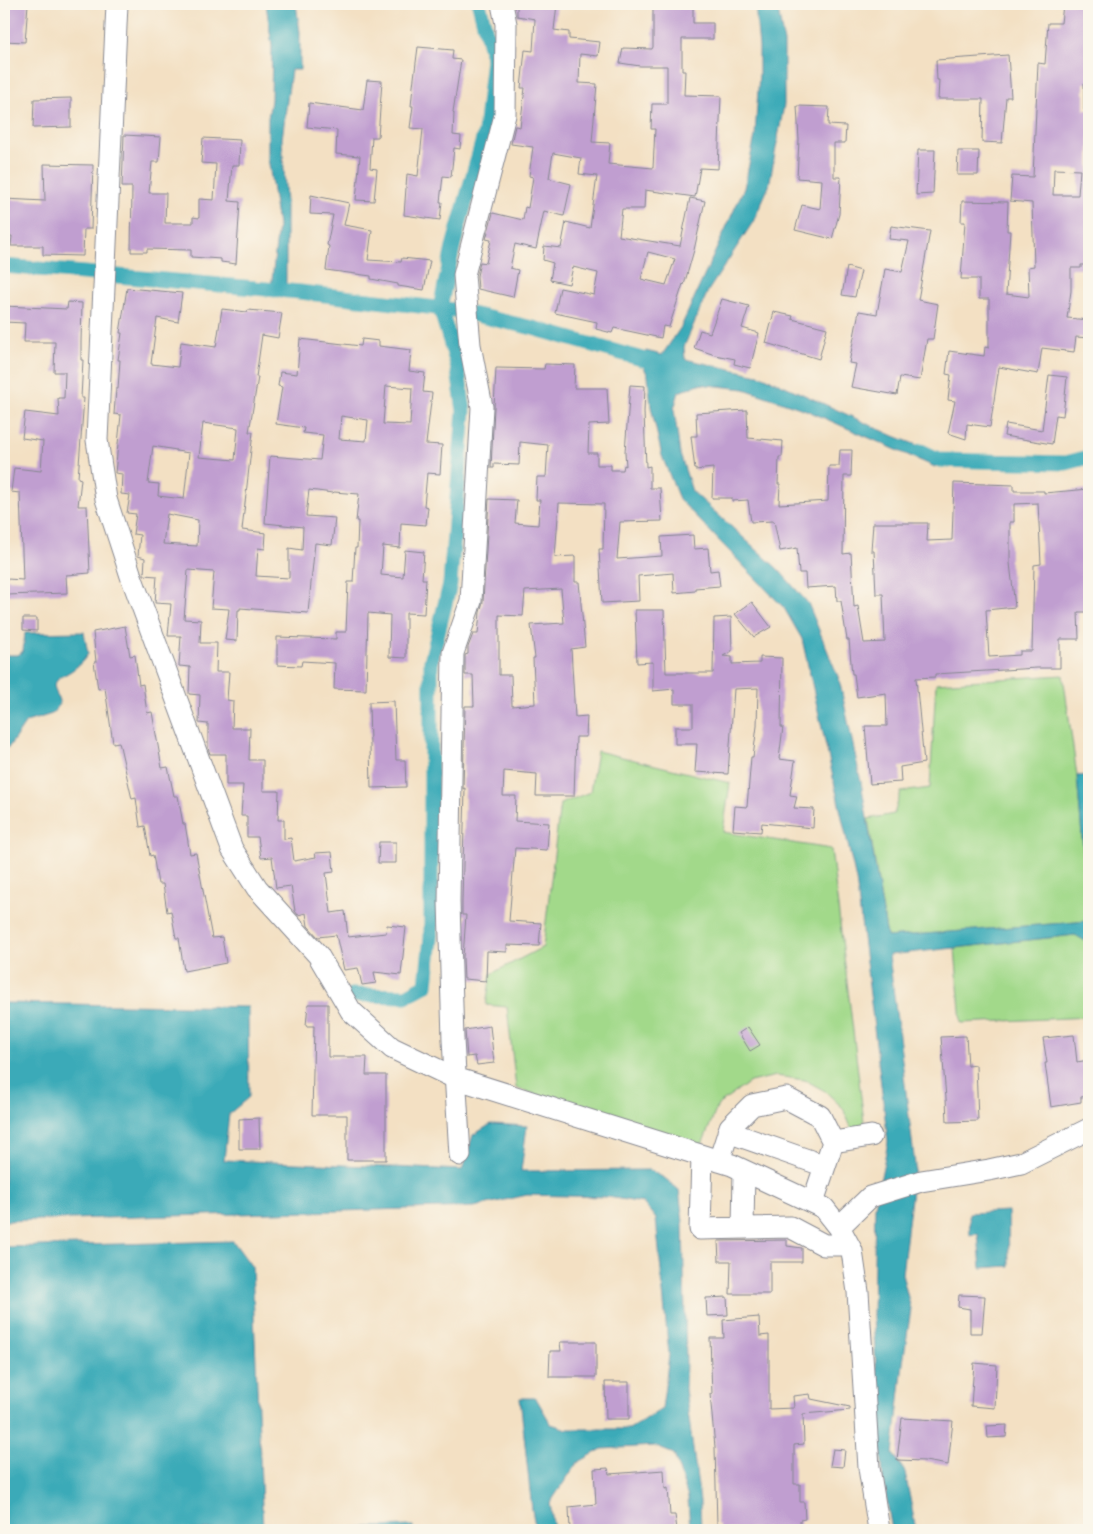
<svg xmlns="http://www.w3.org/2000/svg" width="1093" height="1534" font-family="'IM FELL French Canon',serif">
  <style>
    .green { fill: #a2d98a; stroke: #5e8474 }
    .water { fill: #3aaab8; stroke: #2a6c8b }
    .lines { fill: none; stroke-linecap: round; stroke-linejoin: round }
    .canal { stroke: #3aaab8; stroke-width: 15 }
    .building { fill: #c09ed0; fill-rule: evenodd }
    .minor-casing { stroke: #878890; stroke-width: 23 }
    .minor { stroke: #fff; stroke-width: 21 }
  </style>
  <rect width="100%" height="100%" fill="#fbf7ec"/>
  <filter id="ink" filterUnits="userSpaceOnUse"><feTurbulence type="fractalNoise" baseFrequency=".02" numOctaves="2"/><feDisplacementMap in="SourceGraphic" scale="10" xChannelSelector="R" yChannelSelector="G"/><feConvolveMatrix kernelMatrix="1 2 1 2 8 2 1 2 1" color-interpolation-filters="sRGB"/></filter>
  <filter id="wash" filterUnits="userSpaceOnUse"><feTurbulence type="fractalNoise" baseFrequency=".0096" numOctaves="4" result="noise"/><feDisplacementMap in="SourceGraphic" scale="20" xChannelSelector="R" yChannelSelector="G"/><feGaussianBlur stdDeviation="1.12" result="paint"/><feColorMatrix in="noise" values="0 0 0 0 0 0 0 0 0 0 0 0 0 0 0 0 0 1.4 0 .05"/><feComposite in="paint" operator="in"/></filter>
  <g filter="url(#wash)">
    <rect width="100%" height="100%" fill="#f3e0c3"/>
    <!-- green -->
    <path class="green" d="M1063,675L1077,776L1089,921L887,937L868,819L894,814L901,792L930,788L936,683Z
      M597,751L730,783L723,832L831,849L865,1130L853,1132L843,1108L825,1091L805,1080L776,1076L750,1082L718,1105L701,1147L516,1088L507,1007L486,1005L491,974L543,947L560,804L590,792Z
      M1076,935L1089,943V1017L961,1023L955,948Z"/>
    <!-- water -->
    <path class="water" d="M266,4H296L300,32V70H291L282,139L286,203V290L271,289L278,226L268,157V118L271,100L272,46Z
      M755,4H777L784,43V105L769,186L753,222L708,291L684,347L685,359L763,376L894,436L940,454L935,467L806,410L744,389L699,384L679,392L674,409L680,454L692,491L778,569L808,603L839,679L861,782L887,937L1089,921V943L1075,935L889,955L915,1165L902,1274L911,1309L903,1363L893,1454L905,1472L916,1530H892L883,1480L873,1317L875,1206L888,1142L856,880L802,639L784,608L679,499L662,456L651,407L648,376L642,363L646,351L662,355L681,327L744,188L755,136L759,74V47Z
      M84,632L88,654C80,666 71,672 58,678L54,686L60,704L52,714L26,722L9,747L4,748V655H18L23,651L25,633Z
      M1089,775V919L1077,776Z
      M4,1003L248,1007L249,1097L229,1114L224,1160L462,1170L473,1135L491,1124L527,1126L521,1171L650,1170L666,1179L679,1190L683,1222L686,1362L685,1389L700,1501L701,1530H690L688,1498L674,1454L654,1446L602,1449L577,1463L550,1503L554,1530H536L532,1510L520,1398H536L551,1424L567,1429H629L662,1409L669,1355L656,1219L643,1203L608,1197L527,1195L474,1207L4,1221Z
      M1008,1211L1009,1266L981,1268L978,1234L970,1235L969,1213Z
      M233,1241L252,1267L263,1530H4V1247Z
      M413,1526V1530H291L290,1529Z"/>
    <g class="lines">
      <!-- canal -->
      <path class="canal" d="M4,266L300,292L454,310L533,328L663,365
        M921,451L940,460L1066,463L1089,457
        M351,995L406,996L426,985L431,938V661L450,584L464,411L457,364L440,308L454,243L485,132L493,59L479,4"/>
    </g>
    <g id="blocks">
      <!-- building -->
      <path class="building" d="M4,4H28L25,42L4,41Z
        M517,4H557L554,30L569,32V39L600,42L598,56L580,54L579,83L597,84L592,142L610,143L608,164L653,168L655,129H651L652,104H667V66H640L620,63L623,48L652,49L653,47V4H693V23H713V39H682V71H685L684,95L721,96L718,169L700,168L695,197L645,190L644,209H622L619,236L680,246L690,198L705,201L694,250L684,285L683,284L669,327L663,326L661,338L614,328L612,333L596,329L597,322L555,313L560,288L594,295L598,273L573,267L569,284L550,280L553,263L543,260L544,246L561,248L566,222L590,228L597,176L579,174L581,158L553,153L549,178H551V179L571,184L564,216L544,211L536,249L515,244L510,268L518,270L513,297L478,289L477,276L480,262L486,263L491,240L486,239L493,213L523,220L525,207L528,208L533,177L529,176L533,147L511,144L515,126L520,127L525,88H521L525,50L533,51L535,19L517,16ZM648,252L675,259L666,285L641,279Z
        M1063,4H1089V83H1084V110H1089V265H1081V268H1071V291L1067,318L1089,320V338L1076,337L1074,352L1042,348L1038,374L999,367L990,427L967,424L966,439L948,433L955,401L948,400L951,375L946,374L949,351L984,356L985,347L989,348V299H979V279H961L965,222H961L962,201L1008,202L1007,231H1010L1006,294L1029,297L1028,267L1034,266L1032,203L1010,201L1012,176L1033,177L1038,63L1045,64L1048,23H1061ZM1054,169L1080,170L1078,195H1053Z
        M418,47L453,50L452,59L461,60L453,112L454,113L453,135L461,136L460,149L454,148L451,177L443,176L440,202H442L440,220L404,215L407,174L418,176L423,129L410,128L413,106H411L413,86Z
        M1008,55L1011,97H1006L1002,143L982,142L983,99H938L939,80H937L936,60Z
        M367,80L382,81L378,137H372L370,168L377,169L374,201L356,200L360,156L336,154L337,130L307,127L309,103L363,110Z
        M71,98V127L33,128L34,99Z
        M797,106L829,107L828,125L846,126L845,143H834V177H841L839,214L832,239L795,230L802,205L820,209L822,180L797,178L799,140Z
        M124,135L161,137L159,162H152L149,193H166L165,223H193V217L199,218V199L214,200L216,164L201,163L203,138L240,140L239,165H232L229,201L240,202L236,264L221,262V259L191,257V250L147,249V252H131L132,187H122Z
        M918,150H935L933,194L916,195Z
        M958,151H979L978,175H957Z
        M44,164L93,165L91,229H84L83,256L43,255V246H11L12,236H4V199L45,201Z
        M311,195L349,203L344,225L372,230L368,260L401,262L402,258L430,261L424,290L398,286V284L371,279V276L326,270L329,246L327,245L333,215L310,214Z
        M891,226L930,231L918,300L938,304L933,339H927L920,380L900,377L897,395L851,387L856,364L849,363L859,311L877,314L885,269L902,272L909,241L889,239Z
        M847,267L861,271L855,297L842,295Z
        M127,288L182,293L178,322L157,318L151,364L178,367L181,342L216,347L222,309L247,312L248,310L282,313L278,338L262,335L256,377H258L249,432H253L242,530L266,533L265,549L258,548L256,576L289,578V548L302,550L303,527L265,523L270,456L320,460L323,435L303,433L304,428L276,424L282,387L278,386L280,372L297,374L300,339L361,346L362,339L379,341V346L411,350L409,371L425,373L423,392L432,393L426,444L442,445L440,474L427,473L424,506L428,507L426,525L401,523L400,548L383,546L381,575L403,577L405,550L424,552L422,579H426L424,614L406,613V658L389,657L390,615L368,613L366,690L334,689L335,663L302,661L301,666L277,665V637L336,639V632H346L348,582H353L355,548H357L358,521H356L359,494L334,492L333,493L309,490L306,516L335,518L332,545L315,543L308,613L240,608V610H238L237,641L225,640L229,609L211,608L214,572L188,570L184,619L201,620L200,643H217L216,672H229L227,700L233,701L232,728H250L249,760H263V791H279L278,820H284V839L291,838L294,861L316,857L315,853L332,852L334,872L326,873L331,913L345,911L348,937L386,933L387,925L406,927L401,975L374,972L376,983L362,985L358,968L344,970L336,935L318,937L308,926L306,913L298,915L295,911L291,886L276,888L272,857L261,858L258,837H247V816H241L243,785H226V754H210L208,748V724L199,723L200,695L189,694L190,667L179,666L181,636H168L171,604L155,603L157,576L144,575L145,558L138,556L140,535L133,534L136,514L127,513L130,495L121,494L122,474L115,473L121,415L114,414L116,389H118L120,360H118L122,333H120ZM386,386L412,388L410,425L383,424ZM341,416L368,420L366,441L339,439ZM203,423L238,428L235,460L199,457ZM153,446L176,450V451L189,453L184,499L158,496L159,484L148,483ZM167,514L198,520L197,546L163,544Z
        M722,299L749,306L742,328L759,333L750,368L734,364L735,359L715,355L694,348L700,330L710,333Z
        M68,302L82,303L81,342V360H83L81,398H84L78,478L81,479L78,506H87L90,573L66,575L67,593L6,595L7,579L23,580L20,493L11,492L14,468L41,471L43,441L22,438L25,412L59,416L58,398H64L65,372H54L55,342H24L25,323L4,322V306L67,309Z
        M774,312L793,316L792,319L827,328L819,359L766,343Z
        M545,364L575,365L574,388H607L609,424L589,425L588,453H597V465H611V470H623L624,465L626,466L625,452L630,385L645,386L644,412L646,467L650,466V488H660L662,521L620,522L617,559L662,556L661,537L693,535L694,549L708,548L710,571L718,570L720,586L695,588V591L674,593L673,573L638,576L639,601L602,603L599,549H603L604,504L559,503L555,557L575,556V582H579L585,647L571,649L575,717L587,716L586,737H576L574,796H536L537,774L504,771L503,796H516L515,821L549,823L547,850L515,848L509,921L541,923L539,946L507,945V952L487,951L486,981L464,979L463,957L466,915H462V902L465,788L463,789L465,706H474L473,675H465V655L468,654V647L473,634H478L480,612L483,602L489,499L517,500L515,523L538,525L540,500H536L537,477H546L548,445L520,442L519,465L494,464V468H491L496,368L544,369ZM561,589L564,623L531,625L535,658H533L535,704L512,706L511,675H499V615L523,616L525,591Z
        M1049,375L1067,377L1063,416L1056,415L1052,444L1004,436L1006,424L1042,430Z
        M747,410L748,438L783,441L782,457H779L778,484H780L779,504L828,501L829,466H839L840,450H852L851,476H844L843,554L851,553L854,607L858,606L864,643L885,642L883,594H876L874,551H871L873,523H928L927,541L952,540L954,483L1014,485V491H1044V493L1089,489V612H1078L1079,639H1060V668H1037L935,674V677L916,678L924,763L900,767L901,782L870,784L865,726H887L886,693L857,697L854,674H852L849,640H847L841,601H837L836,586L806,588L805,573H799L797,548L780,551L774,521L751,522L748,500L732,501V498H712L713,468L695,470L691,436H697L696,413ZM1038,503L1041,564L1034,565L1032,651H1020V655L989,657L986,610L1015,607L1010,563V522H1014V504Z
        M752,602L771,627L754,637L735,614Z
        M635,610H664L666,673H713L714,618L731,617L732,651L723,656L732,657V664L760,663V657L782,658L781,727H783L779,759L795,761L790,795L797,796L794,808L814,809L813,828L762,823L761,832L733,830L735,806L747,807L751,757H753L757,726L758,688L734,689L728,774L695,772L697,744H675V727H693V704H674V689L653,691V662L637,663Z
        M23,618H37V631L23,630Z
        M125,626L130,656L135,655L139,685L143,684L147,713L152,712L162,768L168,767L174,796H178L183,824H185L190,854L196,853L212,938L222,937L226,963L184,971L179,938H176L171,911L167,912L163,884H158L153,855L150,856L145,826L140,827L136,798L132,799L119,742L113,743L105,688L98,689L94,662H96L93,632Z
        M394,701L396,760H405L406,787L371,788L369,702Z
        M379,842H396V863H378Z
        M308,1004H328V1057H367L366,1075H386V1160H347V1115H312L314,1026H306Z
        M490,1026L494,1063L477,1065L475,1056L467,1057L465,1030Z
        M748,1027L760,1045L750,1051L739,1033Z
        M1074,1035L1077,1062L1089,1060V1096L1081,1097V1102L1051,1107L1045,1063H1047L1043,1038Z
        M966,1036L968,1066L976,1065L978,1121L947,1122L946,1098L941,1037Z
        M259,1118L260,1149H239V1119Z
        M787,1240V1246L802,1248V1262H770V1294H730L731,1261H719L718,1241Z
        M959,1295L985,1296L982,1333H970V1309L958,1307Z
        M727,1297L728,1315L707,1316L706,1298Z
        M759,1317L760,1336L769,1335V1409L794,1408L793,1396L810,1394L811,1399L850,1407V1410L803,1414L804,1444L794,1445V1484H800V1502H804L805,1519L800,1520V1530H769V1528L719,1530V1524L717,1525L715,1447L710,1394H712L710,1338H724L723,1320Z
        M560,1342H596V1377H549L550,1351H561Z
        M974,1363L997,1365L995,1408L971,1406Z
        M605,1382H629V1419H606Z
        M902,1418L953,1421L948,1465L925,1461L897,1460Z
        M1007,1425L1006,1437L988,1438L987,1426Z
        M833,1449L845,1450L843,1467L830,1466Z
        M608,1468L609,1474L664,1470L665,1489L668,1488L670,1515H675L677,1529L570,1530L569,1507L596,1504L594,1469Z"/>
    </g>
  </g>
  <g filter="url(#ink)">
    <use href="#blocks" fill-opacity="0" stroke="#878890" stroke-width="1"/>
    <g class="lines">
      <!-- minor casing -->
      <g class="minor-casing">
        <path id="minor" d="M117,4L97,440L106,499L131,576L232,849L257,888L318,955L351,1011L392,1048L455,1078L732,1165L824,1208L839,1227L852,1251L858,1292L869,1468L879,1530
          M728,1132L825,1166
          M833,1142L871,1136
          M460,1155L453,1040L449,902L453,653L471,601L482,407L470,345L464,275L505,115L506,24L502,4
          M702,1156L700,1229L790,1227L824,1245H848
          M719,1161L730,1127L752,1105L786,1098L820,1116L833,1142L813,1202
          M839,1227L870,1197L921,1181L989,1170L1021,1163L1089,1129
          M743,1228L744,1171"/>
      </g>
      <!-- minor -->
      <use href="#minor" class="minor"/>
    </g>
  </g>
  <!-- margin -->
  <rect width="1093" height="1534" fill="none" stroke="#fbf7ec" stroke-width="20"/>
</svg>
